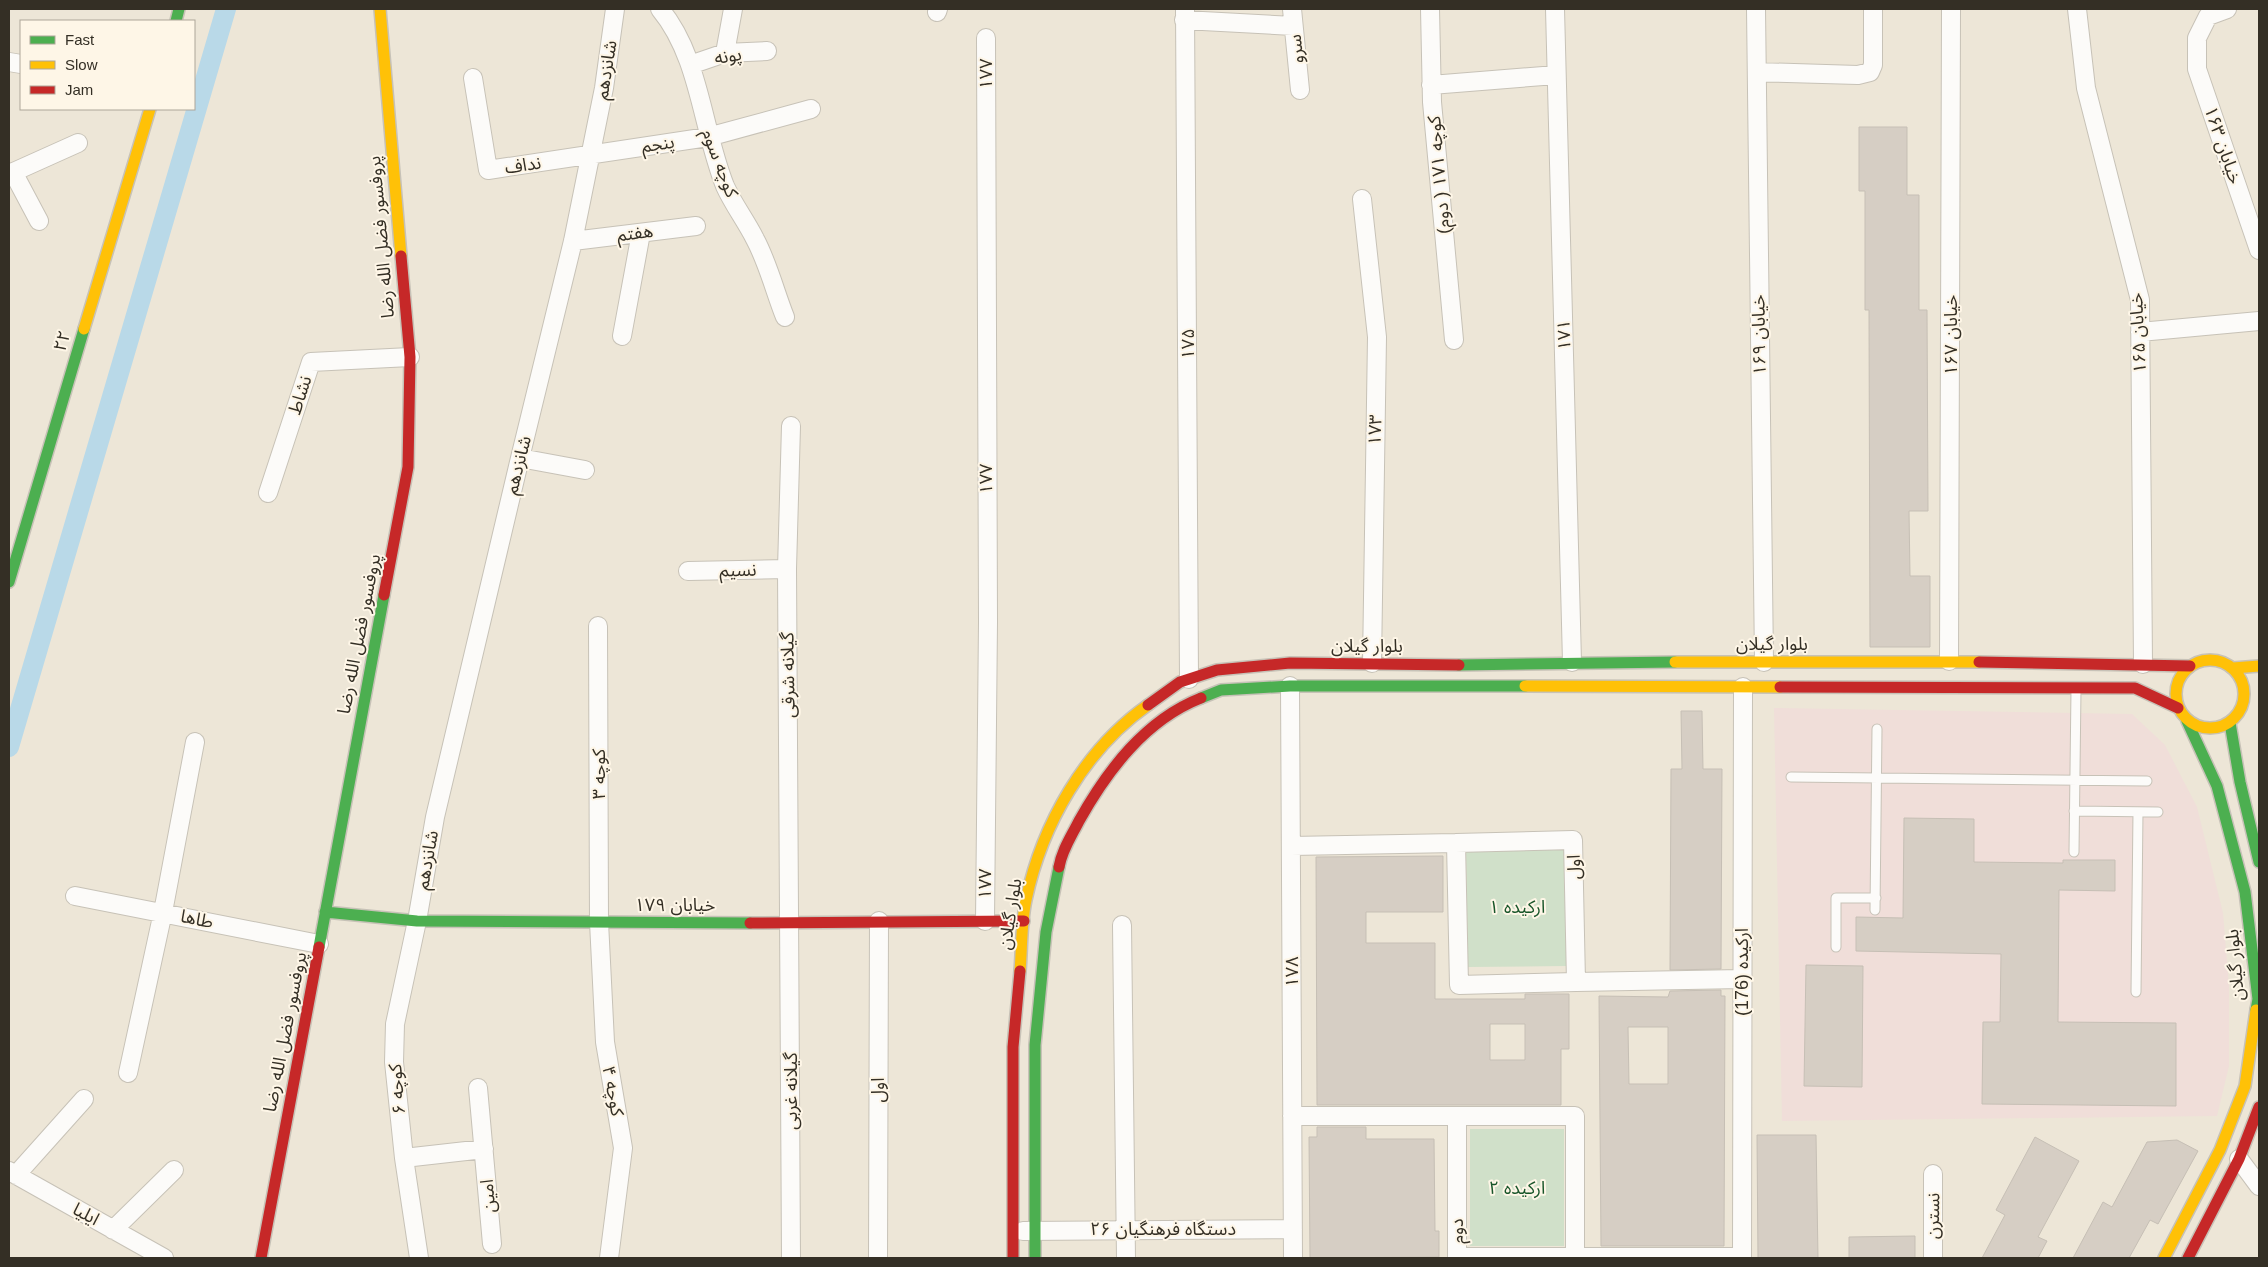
<svg xmlns="http://www.w3.org/2000/svg" width="2268" height="1267" font-family="Helvetica,'Noto Sans Arabic',sans-serif">
  <style>
    .education { fill: #f0ded9 }
    .green { fill: #d0e0c9 }
    .lines { fill: none; stroke-linecap: round; stroke-linejoin: round }
    .canal { stroke: #b9d9e8; stroke-width: 20 }
    .building { fill: #d6cec4; stroke: #c6bfb5; fill-rule: evenodd }
    .lane-casing { stroke: #c7c2b7; stroke-width: 11 }
    .street-casing { stroke: #c7c2b7; stroke-width: 20 }
    .fast-casing { stroke: #c7c2b7; stroke-width: 14 }
    .slow-casing { stroke: #c7c2b7; stroke-width: 14 }
    .jam-casing { stroke: #c7c2b7; stroke-width: 14 }
    .lane { stroke: #fcfbf9; stroke-width: 9 }
    .street { stroke: #fcfbf9; stroke-width: 18 }
    .fast { stroke: #4caf50; stroke-width: 11 }
    .slow { stroke: #ffc107; stroke-width: 11 }
    .jam { stroke: #c62828; stroke-width: 11 }
    .labels { text-anchor: middle; stroke-width: 4; stroke-linejoin: round; paint-order: stroke }
    .street-label { font-size: 18px; fill: #342f25; stroke: #fef6e7 }
    .park-label { font-size: 18px; fill: #185529; stroke: #fef6e7 }
  </style>
  <rect width="100%" height="100%" fill="#ede6d7"/>
  <!-- education -->
  <path class="education" d="M1774,708L2132,714L2165,745L2197,807L2223,913L2229,986V1066L2217,1116L1782,1121Z"/>
  <!-- green -->
  <path class="green" d="M1565,847L1567,966L1468,967L1466,849Z
    M1470,1129H1564V1246H1470Z"/>
  <g class="lines">
    <!-- canal -->
    <path class="canal" d="M9,747L226,9"/>
  </g>
  <!-- building -->
  <path class="building" d="M1859,127H1907V195H1919V310H1927L1928,511H1909L1910,576H1930V647H1870L1869,310H1865V191H1859Z
    M1681,711H1702L1703,769H1722L1721,969L1670,970L1671,769H1682Z
    M1904,818L1974,819V862L2063,863V860H2115V891L2059,890L2058,1022L2176,1023V1106L1982,1104L1983,1022H2000L2001,954L1856,951V917L1903,918Z
    M1443,856V912H1366V943H1435V999H1525V994H1569V1049H1561V1105H1317L1316,857ZM1490,1024H1525V1060H1490Z
    M1806,965L1863,966L1862,1087L1804,1086Z
    M1721,990V996H1725L1724,1246H1601L1599,996L1668,997L1670,991ZM1628,1027H1668V1084H1629Z
    M1317,1127H1366V1139H1434L1435,1231H1439V1257L1310,1258L1309,1137H1317Z
    M1757,1135H1816L1818,1258H1758Z
    M2035,1137L2079,1161L2038,1237L2047,1241L2038,1258H1982L2005,1215L1996,1210Z
    M2177,1140L2198,1151L2158,1224L2150,1220L2129,1258H2073L2103,1202L2112,1207L2147,1142Z
    M1915,1236V1258H1849V1237Z"/>
  <g class="lines">
    <!-- lane casing -->
    <g class="lane-casing">
      <path id="lane" d="M1791,777L2147,781
        M2074,811L2158,812
        M2074,852L2076,690
        M1875,910L1877,729
        M1836,947V898H1876
        M2136,992L2138,812"/>
    </g>
    <!-- street casing -->
    <g class="street-casing">
      <path id="street" d="M660,9C700,57 702,129 725,186C733,204 746,221 755,239C768,263 775,292 785,317
        M1185,9L1189,679
        M1292,9L1300,90
        M1430,9L1432,102L1454,340
        M1555,9L1572,662
        M1756,9L1764,662
        M2077,9L2086,88L2140,300L2143,664
        M2227,9L2208,16L2197,38V69L2259,250
        M937,12L938,9
        M1184,20L1293,26
        M725,53L733,9
        M9,62L21,64
        M690,65L725,53L767,51
        M1757,72L1858,75L1870,72L1873,65V9
        M473,78L488,170L708,137L811,109
        M1431,85L1556,75
        M13,172L39,221
        M9,174L78,143
        M1362,199L1377,337L1372,663
        M573,241L696,226
        M2140,332L2259,321
        M622,336L641,233
        M520,458L585,470
        M268,493L311,362L410,357
        M688,571L787,569
        M598,626L599,922L605,1042L623,1148L609,1258
        M1949,661L1951,9
        M1290,686L1293,1258
        M1573,840L1576,982L1459,985L1456,843Z
        M1291,846L1456,843
        M75,896L319,944
        M985,921L988,622L986,38
        M1122,925L1126,1258
        M1576,982L1742,979
        M128,1073L163,912L195,742
        M478,1088L492,1244
        M1292,1116H1457
        M1457,1116H1575V1257H1457Z
        M404,1158L484,1149
        M2239,1159L2259,1186
        M9,1171L164,1258
        M16,1175L84,1099
        M113,1230L174,1170
        M1023,1231L1293,1229
        M1575,1257H1742
        M419,1258L404,1158L394,1062L395,1024L417,921L435,817L520,458L573,241L604,88L615,9
        M791,1258L787,569L791,426
        M878,1258L879,921
        M1742,1258L1743,687
        M1933,1258V1174"/>
    </g>
    <!-- fast casing -->
    <g class="fast-casing">
      <path id="fast" d="M176,21L179,9
        M9,582L84,329
        M1459,665L1675,662
        M1201,698L1221,690L1290,686H1525
        M2187,721L2217,786L2245,892L2258,999L2256,1010
        M2230,723L2240,782L2259,862
        M325,912L417,921L750,923
        M319,947L384,595
        M1035,1258V1045L1046,932L1059,867"/>
    </g>
    <!-- slow casing -->
    <g class="slow-casing">
      <path id="slow" d="M380,9L401,256
        M84,329L150,109
        M2176 694a34 34 0 1 1 68 0a34 34 0 1 1-68 0Z
        M1675,662H1979
        M2233,668L2259,666
        M1525,686L1780,687
        M1020,971C1022,948 1021,923 1026,900C1042,824 1085,749 1148,705
        M2164,1258L2220,1150L2245,1086L2256,1010"/>
    </g>
    <!-- jam casing -->
    <g class="jam-casing">
      <path id="jam" d="M384,595L408,467L410,357L401,256
        M1979,662L2190,666
        M1780,687L2135,688L2178,708
        M1148,705L1180,682L1217,670L1290,663L1459,665
        M1059,867C1062,850 1071,837 1079,821C1107,771 1145,720 1201,698
        M750,923L1024,921
        M261,1258L319,947
        M1013,1258V1047L1020,971
        M2188,1258L2239,1159L2259,1107"/>
    </g>
    <!-- lane -->
    <use href="#lane" class="lane"/>
    <!-- street -->
    <use href="#street" class="street"/>
    <!-- fast -->
    <use href="#fast" class="fast"/>
    <!-- slow -->
    <use href="#slow" class="slow"/>
    <!-- jam -->
    <use href="#jam" class="jam"/>
  </g>
  <g class="labels">
    <!-- street labels -->
    <g class="street-label">
      <text transform="translate(1296 49) rotate(-96)" y="6">سرو</text>
      <text transform="translate(728 56) rotate(-10)" y="6">پونه</text>
      <text transform="translate(606 70) rotate(-81)" y="6">شانزدهم</text>
      <text transform="translate(986 74) rotate(-90)" y="6">۱۷۷</text>
      <text transform="translate(658 144) rotate(-9)" y="6">پنجم</text>
      <text transform="translate(2223 145) rotate(71)" y="6">خیابان ۱۶۳</text>
      <text transform="translate(720 163) rotate(69)" y="6">کوچه سوم</text>
      <text transform="translate(523 165) rotate(-8)" y="6">نداف</text>
      <text transform="translate(1439 175) rotate(-95)" y="6">کوچه ۱۷۱ ( دوم)</text>
      <text transform="translate(635 233) rotate(-7)" y="6">هفتم</text>
      <text transform="translate(381 237) rotate(-95)" y="6">پروفسور فضل الله رضا</text>
      <text transform="translate(2138 333) rotate(-93)" y="6">خیابان ۱۶۵</text>
      <text transform="translate(1564 335) rotate(-92)" y="6">۱۷۱</text>
      <text transform="translate(1759 335) rotate(-91)" y="6">خیابان ۱۶۹</text>
      <text transform="translate(1951 335) rotate(-90)" y="6">خیابان ۱۶۷</text>
      <text transform="translate(62 341) rotate(-73)" y="6">۲۲</text>
      <text transform="translate(1188 344) rotate(-90)" y="6">۱۷۵</text>
      <text transform="translate(300 395) rotate(-72)" y="6">نشاط</text>
      <text transform="translate(1375 430) rotate(-88)" y="6">۱۷۳</text>
      <text transform="translate(518 465) rotate(-76)" y="6">شانزدهم</text>
      <text transform="translate(986 479) rotate(-91)" y="6">۱۷۷</text>
      <text transform="translate(738 570) rotate(-1)" y="6">نسیم</text>
      <text transform="translate(359 634) rotate(-79)" y="6">پروفسور فضل الله رضا</text>
      <text x="1772" y="650">بلوار گیلان</text>
      <text x="1367" y="652">بلوار گیلان</text>
      <text transform="translate(788 675) rotate(-91)" y="6">گیلانه شرقی</text>
      <text transform="translate(599 774) rotate(-90)" y="6">کوچه ۳</text>
      <text transform="translate(427 860) rotate(-80)" y="6">شانزدهم</text>
      <text transform="translate(1574 867) rotate(-91)" y="6">اول</text>
      <text transform="translate(985 884) rotate(-89)" y="6">۱۷۷</text>
      <text x="675" y="911">خیابان ۱۷۹</text>
      <text transform="translate(1010 914) rotate(-81)" y="6">بلوار گیلان</text>
      <text transform="translate(197 919) rotate(12)" y="6">طاها</text>
      <text transform="translate(2235 965) rotate(-95)" y="6">بلوار گیلان</text>
      <text transform="translate(1292 972) rotate(-90)" y="6">۱۷۸</text>
      <text transform="translate(1742 972) rotate(-90)" y="6">ارکیده (176)</text>
      <text transform="translate(285 1032) rotate(-79)" y="6">پروفسور فضل الله رضا</text>
      <text transform="translate(397 1089) rotate(-95)" y="6">کوچه ۶</text>
      <text transform="translate(878 1090) rotate(-90)" y="6">اول</text>
      <text transform="translate(613 1091) rotate(79)" y="6">کوچه ۴</text>
      <text transform="translate(791 1091) rotate(-90)" y="6">گیلانه غربی</text>
      <text transform="translate(488 1196) rotate(-95)" y="6">امین</text>
      <text transform="translate(86 1214) rotate(29)" y="6">ایلیا</text>
      <text transform="translate(1933 1216) rotate(-89)" y="6">نسترن</text>
      <text x="1163" y="1235">۲۶ دستگاه فرهنگیان</text>
      <text transform="translate(1457 1231) rotate(-90)" y="6">دوم</text>
    </g>
    <!-- park labels -->
    <g class="park-label">
      <text x="1517" y="913">ارکیده ۱</text>
      <text x="1517" y="1194">ارکیده ۲</text>
    </g>
  </g>
  <!-- border -->
  <rect width="2268" height="1267" fill="none" stroke="#342f25" stroke-width="20"/>
  <!-- legend -->
  <rect x="20" y="20" width="175" height="90" fill="#fef6e7" stroke="#ada699"/>
  <rect x="30" y="36" width="25" height="8" fill="#4caf50" stroke="#ada699"/>
  <text x="65" y="45" font-size="15" fill="#342f25">Fast</text>
  <rect x="30" y="61" width="25" height="8" fill="#ffc107" stroke="#ada699"/>
  <text x="65" y="70" font-size="15" fill="#342f25">Slow</text>
  <rect x="30" y="86" width="25" height="8" fill="#c62828" stroke="#ada699"/>
  <text x="65" y="95" font-size="15" fill="#342f25">Jam</text>
</svg>
